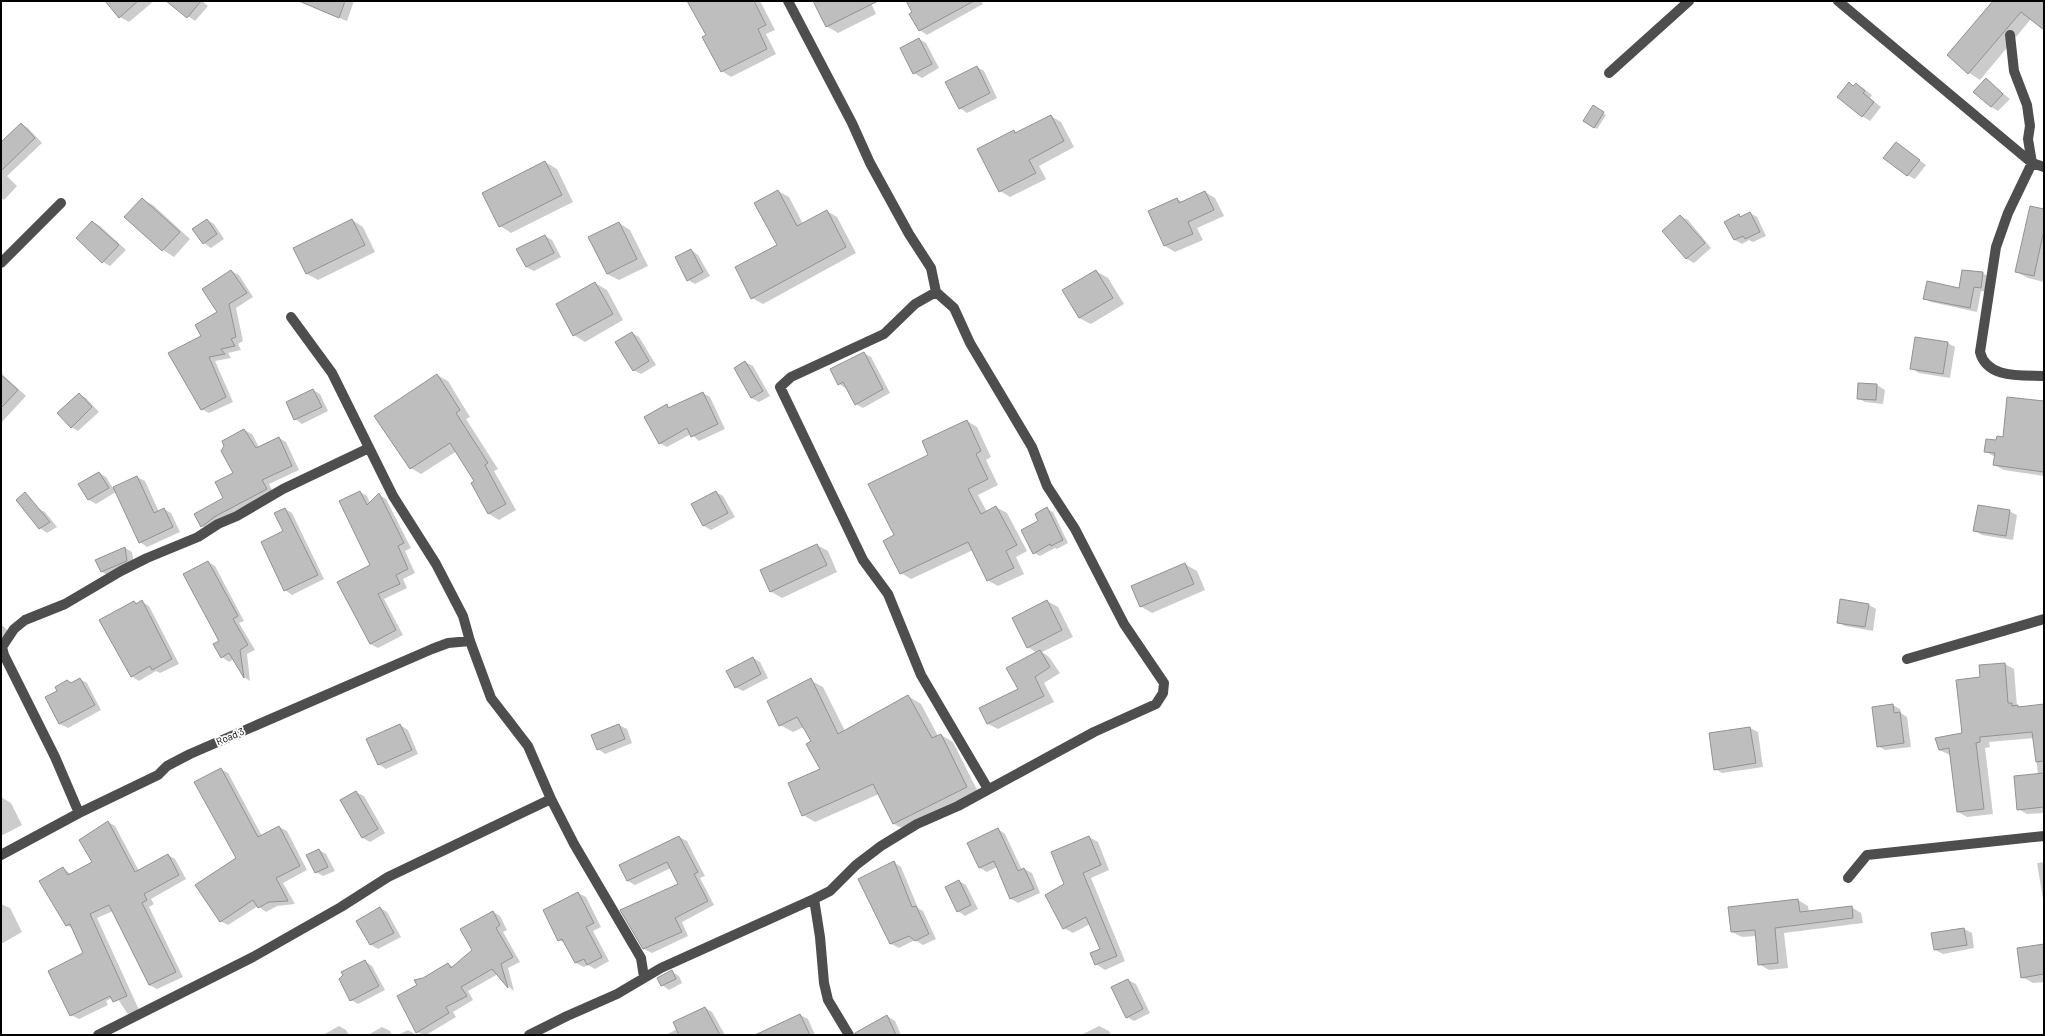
<svg xmlns="http://www.w3.org/2000/svg" width="2045" height="1036" font-family="Barlow,sans-serif">
  <style>
    .shadow { fill: #0003 }
    .building { fill: #bebebe; stroke: #929292 }
    .lines { fill: none; stroke-linecap: round; stroke-linejoin: round }
    .minor { stroke: #4e4e4e; stroke-width: 10 }
    .labels { text-anchor: middle; stroke-width: 3.5; stroke-linejoin: round; paint-order: stroke }
    .street-label { font-size: 10px; fill: #000; stroke: #fff }
  </style>
  <rect width="100%" height="100%" fill="#fff"/>
  <!-- shadow -->
  <path class="shadow" d="M106,1H154L129,22L120,17Z
    M168,1H202L208,6L195,21Z
    M324,1H354L347,21L320,10Z
    M688,1H760L775,30L766,34L776,54L731,77L722,71L707,36Z
    M814,1H870L876,14L838,33L826,26Z
    M907,1H981L983,4L927,35L920,30Z
    M1996,1H2044V29L2031,19L1980,80L1969,73L1948,55Z
    M919,39L926,43L939,68L922,78L914,73Z
    M977,67L984,71L997,98L967,113L960,108Z
    M1986,79L2010,99L1998,111L1991,107Z
    M1849,83L1854,86L1856,84L1863,88L1872,95L1870,98L1881,107L1870,121L1862,116Z
    M1593,107L1606,115L1597,129L1584,121Z
    M1051,116L1061,122L1074,147L1039,166L1046,179L1010,197L1000,191L1014,131L1018,133Z
    M21,124L28,128L42,143L7,176L17,186L4,200L1,198V143Z
    M1897,143L1926,165L1915,179L1907,175Z
    M545,162L557,169L573,202L511,233L500,226Z
    M778,191L789,197L803,224L827,211L837,217L856,253L763,304L752,298L778,245Z
    M1205,192L1215,198L1224,216L1197,228L1203,240L1175,252L1165,246L1150,211L1177,199L1183,202Z
    M142,199L153,205L190,239L174,257L163,250L126,217Z
    M2044,210V282L2028,278L2017,272Z
    M1750,213L1757,217L1766,236L1753,242L1749,240L1742,244L1735,240L1739,215L1742,217Z
    M1680,216L1688,220L1711,248L1694,263L1687,259L1663,231Z
    M207,220L214,224L224,239L211,248L204,243Z
    M352,220L363,227L375,252L318,280L307,274L295,249Z
    M93,222L100,226L126,250L110,266L103,262L77,238Z
    M619,223L630,230L648,266L619,280L607,274Z
    M545,236L552,240L561,257L534,271L526,267Z
    M691,250L698,255L710,276L695,284L688,280Z
    M231,271L239,275L253,297L236,308L243,341L238,344L241,350L228,353L231,358L215,361L233,402L209,413L201,409L203,336L218,313Z
    M1096,271L1108,278L1124,304L1091,324L1079,318Z
    M1983,273L1990,278L1988,292L1981,291L1977,312L1931,302L1924,298L1960,289Z
    M595,283L607,290L623,320L585,342L574,335Z
    M632,333L639,337L656,365L641,374L633,370Z
    M1916,338L1948,343L1955,347L1950,378L1919,373L1911,368Z
    M863,353L871,357L890,393L863,408L856,404L847,389L839,384Z
    M745,362L753,366L770,396L759,402L751,398Z
    M1,373L26,396L1,423Z
    M437,375L448,381L470,417L466,419L498,469L494,471L516,510L499,520L489,514L472,483L476,481L457,451L421,474L411,468Z
    M1859,384L1877,385L1885,390L1883,404L1865,402L1858,398Z
    M313,390L320,394L328,411L302,424L295,419Z
    M703,393L710,397L725,429L699,441L691,434L667,447L659,443L667,406L671,408Z
    M79,394L86,398L99,412L78,431L71,427Z
    M2044,403V476L2004,470L1994,465L1995,457L1985,451L2004,438Z
    M967,421L977,427L991,457L986,460L998,485L978,495L987,512L996,507L1007,513L1027,551L1016,557L1024,574L998,586L987,580L973,550L911,579L901,573L895,536L929,455Z
    M244,430L252,434L259,447L279,438L286,442L299,470L269,484L274,494L209,530L202,526L225,498L235,473Z
    M99,473L106,477L113,488L137,477L145,481L159,512L164,509L171,513L180,532L147,547L140,542L116,492L96,504L89,500Z
    M360,492L367,496L370,503L379,495L386,499L411,548L405,551L415,573L403,579L407,588L384,599L403,635L378,648L370,644L371,566Z
    M716,492L723,496L735,517L711,530L704,526L693,505Z
    M37,508L45,512L57,527L47,533L40,528Z
    M285,509L292,513L324,579L292,595L285,590Z
    M1047,509L1053,512L1068,543L1057,549L1055,548L1040,556L1034,553L1040,521Z
    M2009,511L2017,515L2013,540L1982,535L1975,531Z
    M817,545L828,551L837,572L782,598L770,591Z
    M125,548L132,552L134,565L109,576L102,572Z
    M208,562L215,566L244,621L239,623L255,650L247,654L250,681L244,677L234,659L229,662L222,657Z
    M1185,564L1197,571L1205,590L1152,613L1140,606Z
    M1047,601L1058,607L1073,637L1042,652L1049,657L1060,673L1044,683L1054,702L998,729L988,724L980,708L1019,689L1037,653L1028,647Z
    M134,602L137,604L142,602L149,606L179,664L160,673L156,671L139,681L131,676Z
    M1869,605L1876,609L1873,631L1845,626L1838,622Z
    M1,624L12,635L1,656Z
    M753,658L760,662L768,678L743,691L735,687Z
    M2005,664L2014,669L2017,707L2021,708L2044,705V813L2027,814L2018,809L2038,775L2034,738L1989,742L1990,747L1985,748L1993,814L1967,817L1958,812L1950,755L1939,750L1963,734L1982,678Z
    M80,679L87,683L101,710L68,728L60,724L46,698Z
    M810,680L823,687L845,731L908,696L921,704L938,736L941,735L953,742L979,794L907,831L894,824L879,794L815,822L803,815L821,769L812,742L804,727L793,732L780,725Z
    M1893,705L1900,709L1901,713L1907,717L1911,747L1885,750L1878,746Z
    M400,725L408,730L418,754L386,769L378,764Z
    M619,725L627,729L632,743L605,754L598,749Z
    M1750,728L1758,732L1763,767L1722,773L1715,769Z
    M221,769L228,773L262,836L279,827L287,831L307,870L283,883L295,904L277,906L266,912L258,906L228,925L220,921L238,858Z
    M356,792L364,796L385,833L370,842L363,838Z
    M1,797L11,803L22,825L1,836Z
    M108,822L115,826L139,871L168,855L175,859L186,879L151,899L154,904L149,907L183,977L157,989L149,985L113,911L97,918L141,1014L135,1017L127,1013L116,996L106,1001L108,1005L79,1019L71,1015L85,954L74,929L66,925L63,868L71,874L93,862Z
    M998,829L1005,834L1022,870L1024,869L1032,873L1040,893L1018,903L1011,899L997,867L987,872L980,868L969,843Z
    M679,837L687,841L697,861L705,876L700,878L714,905L682,922L688,936L652,953L644,949L622,911L679,884L671,868L635,885L628,881Z
    M1089,837L1098,842L1109,870L1091,878L1125,961L1105,970L1096,964L1101,949L1090,924L1073,933L1064,928L1066,885Z
    M319,850L326,854L335,871L323,876L316,872Z
    M894,862L901,867L918,908L923,911L936,939L923,945L915,940L899,948L891,944L859,879Z
    M2044,862V905L2037,863Z
    M959,881L966,885L978,909L965,916L958,911Z
    M578,893L586,897L601,927L593,931L609,961L595,969L588,965L584,967L576,963L567,944L559,940Z
    M1798,900L1808,906L1809,912L1851,907L1861,913L1863,923L1784,933L1788,968L1769,970L1759,964L1756,936L1742,937L1732,932Z
    M1,904L10,908L22,932L1,944Z
    M380,908L387,912L401,937L378,949L371,945Z
    M493,912L500,916L507,930L503,932L520,962L508,968L514,991L509,987L498,974L468,991L473,1000L453,1012L456,1017L426,1035L416,1032L418,986L423,979L448,964L454,967L473,950Z
    M1964,929L1972,933L1974,948L1943,954L1935,950L1932,934Z
    M2044,945V982L2033,983L2022,977Z
    M365,961L372,966L385,990L358,1004L351,1000Z
    M672,972L679,976L682,983L669,990L662,985Z
    M1128,980L1136,984L1150,1013L1134,1021L1127,1017Z
    M705,1008L712,1012L725,1035H666L677,1029Z
    M800,1015L808,1019L815,1035H758Z
    M887,1016L895,1021L901,1035H856Z
    M339,1026L346,1030L349,1035H323Z
    M1099,1026L1109,1031L1111,1035H1081Z
    M382,1027L390,1031L392,1035H368Z
    M408,1030L416,1035H398Z"/>
  <!-- building -->
  <path class="building" d="M105,1H138L119,18Z
    M166,1H201L187,18Z
    M299,1H345L339,18Z
    M687,1H754L766,25L758,29L767,49L721,72L702,37L706,35Z
    M813,1H878L826,27Z
    M906,1H974L919,31L909,14L912,12Z
    M1993,1H2044V30L2021,12L1968,74L1947,55Z
    M919,38L932,64L913,74L900,48Z
    M977,66L990,93L959,109L945,82Z
    M1986,78L2003,94L1991,107L1973,92Z
    M1849,82L1853,86L1856,83L1865,91L1863,93L1874,102L1862,117L1837,97Z
    M1593,105L1604,112L1594,128L1583,121Z
    M1051,115L1064,141L1029,160L1036,173L999,192L977,149L1014,130L1015,133Z
    M21,123L35,138L1,171V142Z
    M1896,142L1920,160L1907,176L1883,158Z
    M545,161L562,195L499,227L482,193Z
    M778,190L797,226L827,210L846,247L751,299L735,267L777,245L754,203Z
    M1205,191L1214,210L1188,222L1193,234L1164,246L1148,211L1177,198L1179,203Z
    M142,198L180,232L162,251L124,217Z
    M2030,206L2044,209V230L2034,276L2015,272Z
    M1750,212L1760,232L1745,239L1743,236L1734,240L1724,222L1739,214L1740,217Z
    M1680,215L1705,243L1686,259L1662,231Z
    M207,219L217,234L203,244L192,229Z
    M352,219L365,245L306,274L293,248Z
    M92,221L119,245L102,263L76,238Z
    M619,222L637,259L607,274L588,237Z
    M545,235L554,253L526,267L516,249Z
    M691,249L703,272L687,281L675,257Z
    M231,270L247,293L229,304L236,337L231,339L235,346L221,349L225,354L209,357L226,397L201,410L168,353L201,336L195,325L217,312L202,289Z
    M1096,270L1113,298L1079,318L1062,290Z
    M1962,270L1983,272L1981,288L1974,287L1970,308L1923,299L1927,281L1959,288Z
    M595,282L613,314L573,336L556,304Z
    M632,332L649,361L633,371L615,342Z
    M1915,337L1948,342L1943,374L1910,369Z
    M864,352L883,389L855,405L843,382L838,385L830,369Z
    M745,361L763,391L751,398L734,368Z
    M437,374L460,410L456,413L488,463L485,465L506,504L488,514L471,483L474,481L450,443L410,469L374,416Z
    M1,375L18,390L1,408Z
    M1858,383L1877,384L1876,400L1857,399Z
    M313,389L322,407L294,420L286,402Z
    M703,392L718,424L691,437L687,428L659,444L644,417L667,404L668,408Z
    M79,393L92,407L71,428L57,413Z
    M2007,397L2044,401V472L1993,465L1995,453L1984,452L1986,439L1996,440L1997,436L2003,437Z
    M967,420L981,451L976,454L988,479L968,489L981,514L996,506L1017,545L1006,551L1014,568L987,581L968,542L900,574L883,541L894,535L868,484L928,455L922,441Z
    M244,429L256,448L279,437L292,466L262,480L267,489L216,516L201,527L194,514L223,498L215,482L233,473L221,451L224,446L222,441Z
    M99,472L109,488L88,500L78,484Z
    M137,476L154,513L164,508L173,527L139,543L113,487Z
    M360,491L367,505L379,493L404,543L398,546L408,569L396,575L400,584L378,594L396,630L370,644L337,582L370,565L339,501Z
    M716,491L728,513L703,526L691,504Z
    M25,492L50,522L39,529L16,500Z
    M1978,505L2010,510L2006,536L1973,531Z
    M1047,507L1063,540L1051,546L1050,544L1033,554L1021,530L1038,521L1035,514Z
    M285,508L318,575L284,591L261,542L283,531L274,513Z
    M817,544L827,565L770,592L760,570Z
    M125,547L127,561L101,572L95,560Z
    M208,561L238,616L233,619L248,645L240,650L244,678L229,653L221,658L213,644L219,641L183,574Z
    M1185,563L1194,584L1140,607L1131,586Z
    M1840,599L1869,604L1865,627L1837,623Z
    M142,600L172,659L152,670L150,666L131,677L99,620L134,601L136,604Z
    M1047,600L1062,630L1027,648L1012,618Z
    M1040,650L1050,667L1035,677L1044,696L987,724L979,708L1018,689L1006,668Z
    M753,657L761,674L735,688L726,671Z
    M2005,663L2008,703H2012V706L2018,705V707L2044,704V761L2036,762L2032,732L1980,737V742L1976,743L1984,809L1957,812L1949,748L1939,750L1935,738L1962,733L1956,680L1980,677L1979,665Z
    M80,678L95,705L59,724L45,697L57,691L55,687L67,680L71,683Z
    M811,678L838,734L908,695L932,738L941,734L967,787L893,824L873,784L802,816L788,783L820,769L806,744L811,741L797,717L779,726L767,701Z
    M1893,704L1894,713L1900,712L1904,743L1877,747L1872,707Z
    M400,724L412,750L378,765L366,739Z
    M619,724L625,739L597,750L591,735Z
    M1750,727L1756,763L1714,770L1709,733Z
    M221,768L258,837L279,826L300,866L276,878L288,901L269,902L258,908L253,900L220,922L195,885L236,858L194,782Z
    M2044,773V807L2017,810L2014,776Z
    M356,791L378,829L362,838L340,800Z
    M108,821L135,872L168,854L179,875L144,894L147,900L142,903L176,972L149,985L109,905L90,914L127,996L113,1002L110,996L70,1016L48,971L83,953L70,924L66,926L39,881L63,867L68,875L92,862L79,840Z
    M998,828L1018,871L1024,868L1034,889L1010,899L994,861L979,868L967,843Z
    M679,836L698,872L694,874L708,901L675,918L682,932L643,949L620,910L678,884L667,862L627,881L619,865Z
    M1089,836L1101,865L1083,873L1117,956L1095,965L1090,953L1100,949L1086,917L1063,929L1045,895L1064,884L1051,852Z
    M319,849L328,867L315,873L306,855Z
    M894,861L912,907L916,906L929,934L915,941L909,936L890,944L858,879Z
    M959,880L971,905L957,912L945,887Z
    M578,892L594,923L586,927L602,957L587,965L584,959L575,963L562,939L558,941L543,910Z
    M1798,899L1800,912L1852,906L1853,918L1775,928L1778,963L1758,965L1755,930L1731,932L1728,907Z
    M380,907L394,933L370,945L356,921Z
    M493,911L500,925L496,928L513,957L501,964L508,988L492,969L461,987L467,996L446,1007L449,1013L416,1033L397,996L417,985L414,980L423,978L448,963L451,968L472,950L460,929Z
    M1964,928L1967,945L1934,950L1931,933Z
    M2044,944V974L2021,978L2017,948Z
    M365,960L379,986L350,1001L339,979L343,975L341,972Z
    M672,970L676,979L661,986L657,978Z
    M1128,979L1143,1009L1126,1018L1111,987Z
    M705,1007L720,1035H679L673,1022Z
    M800,1014L810,1035H755Z
    M887,1015L896,1035H855V1033Z"/>
  <g class="lines">
    <!-- minor -->
    <path class="minor" d="M1838,1L2032,163L2044,167
      M2010,35L2014,71L2027,105L2030,126L2028,139L2032,163L2008,213L1996,247L1980,352C1987,379 2021,375 2044,376
      M1609,73L1689,1
      M1,263L61,203
      M936,292L915,304L884,334L791,377L780,387L863,560L888,594L921,675L988,789
      M291,317L332,373L393,496L436,564L463,616L470,641L491,698L528,746L551,799L574,844L641,958L644,977
      M1907,659L2044,619
      M79,813L55,757L4,655L2,647L14,629L25,620L65,604L121,571L147,558L198,537L218,524L237,516L283,489L369,448
      M1,855L79,813L158,775L167,766L190,754L432,649L448,643L470,641
      M1848,878L1867,855L2044,836
      M814,899L820,937L824,983L828,1000L849,1035
      M98,1035L253,957L341,907L388,877L551,799
      M529,1035L567,1016L617,994L661,968L814,899L830,891L856,865L881,846L917,824L958,806L1094,732L1156,704L1163,693L1164,683L1124,624L1075,529L1047,486L1032,447L970,343L954,308L936,292L931,268L909,234L870,163L852,123L788,1"/>
  </g>
  <g class="labels">
    <!-- street labels -->
    <g class="street-label">
      <text transform="translate(230 736) rotate(-23)" y="4">Road 3</text>
    </g>
  </g>
  <!-- border -->
  <rect width="2045" height="1036" fill="none" stroke="#000000" stroke-width="4"/>
</svg>
